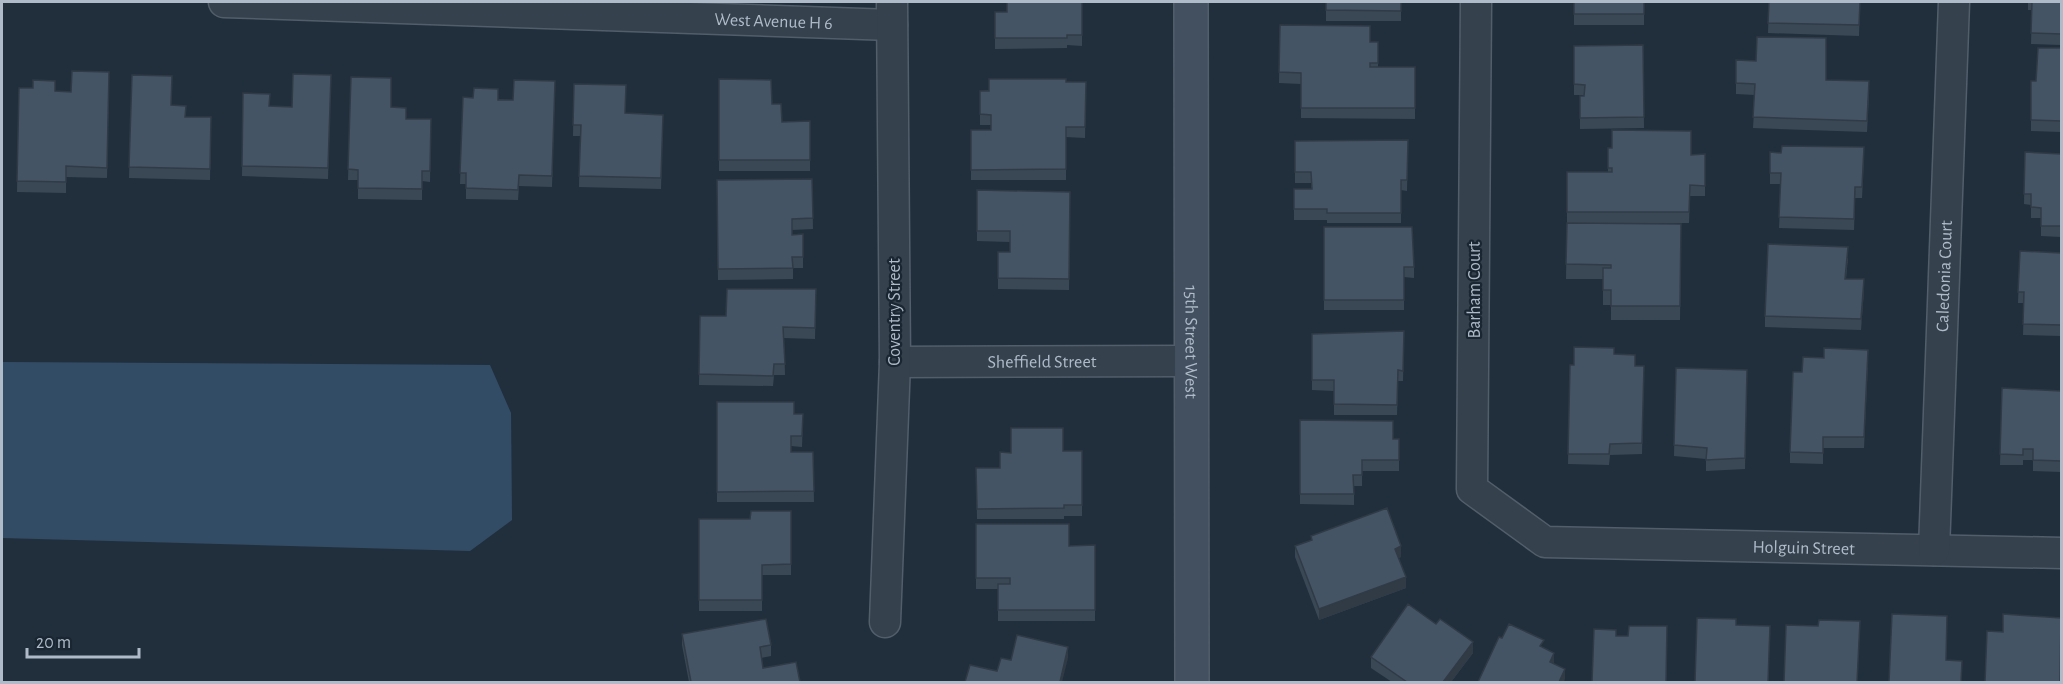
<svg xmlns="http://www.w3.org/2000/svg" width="2063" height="684" font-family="'Alegreya Sans',sans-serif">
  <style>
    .water { fill: #334c66 }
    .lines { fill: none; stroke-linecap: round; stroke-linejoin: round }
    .street-casing { stroke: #535e6b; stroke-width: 33 }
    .secondary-casing { stroke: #535e6b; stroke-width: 36 }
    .street { stroke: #35414d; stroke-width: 30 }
    .secondary { stroke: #425060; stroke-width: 33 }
    .wall { fill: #3a4856 }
    .shaded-wall { fill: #303b46 }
    .building { fill: #445464; stroke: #303b46; stroke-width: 1.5 }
    .labels { text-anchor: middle; stroke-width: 4.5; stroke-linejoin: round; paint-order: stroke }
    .street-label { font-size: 18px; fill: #b0bbc9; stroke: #1a2632 }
  </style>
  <rect width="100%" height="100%" fill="#212f3d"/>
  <!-- water -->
  <path class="water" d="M2,362L490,365L511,413L512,520L470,551L2,538Z"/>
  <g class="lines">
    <!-- street casing -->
    <g class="street-casing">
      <g id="street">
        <path id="s1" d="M224,2L892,25"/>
        <path id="s2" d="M1476,2L1472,489L1545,542L2062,553"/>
        <path id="s3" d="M895,362L1190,361"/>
        <path id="s4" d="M1934,550L1954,2"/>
        <path d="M885,622L895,362L892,2"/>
      </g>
    </g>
    <!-- secondary casing -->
    <g class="secondary-casing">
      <g id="secondary">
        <path id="s5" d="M1191,2L1192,682"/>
      </g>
    </g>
    <!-- street -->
    <use href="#street" class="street"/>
    <!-- secondary -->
    <use href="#secondary" class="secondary"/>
  </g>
  <!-- wall -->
  <path class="wall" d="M1082,2V46L1067,45V48L995,49V12H1007Z
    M1326,2H1401V21H1326Z
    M1574,2H1644V25H1574Z
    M1769,2H1866V3H1860L1859,36L1768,33Z
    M2028,2H2061V45L2031,44L2032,10H2028Z
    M1280,25L1370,42H1378V67H1415V119L1301,118V84L1279,83Z
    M1643,45L1644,128L1580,129V96H1584V95H1574V46Z
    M2061,48V132L2031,131V81H2036Z
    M1736,60L1826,80L1869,92L1867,132L1753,128L1755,95L1736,94Z
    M109,72L107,178L66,177V193L17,192L19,88L55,91L71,92Z
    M132,75L186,117H211L210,180L129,178Z
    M331,75L328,179L242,176L243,93L270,106L292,107Z
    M351,77L406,119H431L430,182L422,181V200L358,199V180H348Z
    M719,79L772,104L782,122L810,121V171H719Z
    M555,81L552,187L519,186L518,200L466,199V184H460L463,97L513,100Z
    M1066,82H1086L1085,138L1066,137V180H971V130H991V125H980V91Z
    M574,84L625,113L663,115L661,189L579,187L580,136H573Z
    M1408,140L1407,191L1401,190V223H1327V220H1294V189H1312L1311,183H1295V141Z
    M1608,148L1691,155L1705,154V196H1690L1689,223H1567V172H1608Z
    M1770,152L1864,157L1862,198H1855L1854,230L1779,228L1781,184H1770Z
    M2025,152L2061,154V237L2041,236V218H2031V205L2024,204Z
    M812,179L813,229L792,230V235L803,234V268H793V279L718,280L717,180Z
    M977,190L1070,192L1069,290L998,289V252H1010V242L977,241Z
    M1567,223L1681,224L1680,320H1611V305H1603V279H1566Z
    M1324,227L1414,267V278L1404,277V310H1324Z
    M2020,251L2061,253V336L2023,335L2024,303H2018Z
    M1848,258L1846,279L1864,290L1861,330L1765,327V316Z
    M816,289L815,339L784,338L785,375H774L773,386L699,385L700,316H726Z
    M1404,331L1403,381H1398L1397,415H1334V391L1312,390V334Z
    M1868,361L1864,448H1823V464L1790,463V452L1802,372Z
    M1570,365L1644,366L1642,454L1610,455L1609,465L1568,464Z
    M1676,368L1747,370L1745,469L1706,471V459L1674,456Z
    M2002,388L2061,391V472L2033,471V460H2023V465H2000Z
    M717,402L794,414H803L802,447L791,446V452H813L814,502H717Z
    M1300,420L1393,439H1399V471H1362V486H1354V505L1300,504Z
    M1063,451H1082V516H1064V519H977L976,468H1000Z
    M791,511V575H762V611H699V519H750Z
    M976,524L1069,546L1095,545V621H998V589H976Z
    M1311,536L1401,557L1398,558L1406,588L1319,620L1295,557V546L1311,540Z
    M682,634L771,645V656L761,658L763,668L800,682H689L682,645Z
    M1473,653L1451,682H1392L1371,668V657Z"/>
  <!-- shaded-wall -->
  <path class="shaded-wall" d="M1864,279V290L1861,330V319Z
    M1401,546V557L1395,560V549Z
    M1406,577V588L1319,620V609Z
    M1473,642V653L1451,682H1443Z
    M1068,647V658L1062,682H1060Z
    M1554,653V664L1550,662Z
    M1565,669V679L1564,682H1559Z"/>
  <!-- building -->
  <path class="building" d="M1007,2H1082V35H1067V38H995V12H1007Z
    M1326,2H1401V11L1326,10Z
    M1574,2H1644V14H1574Z
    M1769,2H1860L1859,25L1768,23Z
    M2032,2H2061V34L2031,33Z
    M1280,25L1370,26V42H1378V63H1370V67H1415V108H1301V73L1279,72Z
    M1757,37L1826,38V80L1869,81L1867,121L1753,117L1755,84L1736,83V60L1756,61Z
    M1643,45L1644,117L1580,118V96H1584L1585,85L1574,84V46Z
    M2038,48H2061V121L2031,120V81H2036Z
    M72,71L109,72L107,168L66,166V182L17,181L19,88H33V80L55,81V91L71,92Z
    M293,74L331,75L328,168L242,166L243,93L270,94L269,106L292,107Z
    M132,75L172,76L171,105L186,106L185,117H211L210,169L129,167Z
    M351,77L391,78V107L406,108V119H431L430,171H422V189L358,188V170L348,169Z
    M719,79L771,80L772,104H781L782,122L810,121V160H719Z
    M989,79H1066V82H1086L1085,127H1066V169L971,170V130H991V115L980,114V91H989Z
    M514,80L555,81L552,176L519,175L518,190L466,188V173H460L463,97L473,98L474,88L498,89V100H513Z
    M574,84L626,85L625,113L663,115L661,178L579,176L581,125H573Z
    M1612,130L1691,131V155L1705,154V186L1690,185L1689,212H1567V172H1612V168H1608V148H1612Z
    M1408,140L1407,180H1401V213H1327V209H1294V189H1312L1311,172H1295V141Z
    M1782,146L1864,147L1862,187H1855L1854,219L1779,217L1781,173H1770V152L1781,153Z
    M2025,152L2061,154V226H2041V208L2031,207V194H2024Z
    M812,179L813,218L792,219V235L803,234V257H792L793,268L718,269L717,180Z
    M977,190L1070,192L1069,279L998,278V252H1010V231H977Z
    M1567,223L1681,224L1680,306H1611V290H1603V268H1611V265L1566,264Z
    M1324,227H1412L1414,267H1404V300H1324Z
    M1768,244L1848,247L1845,279H1864L1861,319L1765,316Z
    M2020,251L2061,253V325L2023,324L2024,292H2018Z
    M727,289H816L815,328L783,327L785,364H774L773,376L699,374L700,316H726Z
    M1404,331L1403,371L1398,370L1397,405L1334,404V380H1312V334Z
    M1574,347L1614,348V354L1635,355V366H1644L1642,443L1610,444L1609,454H1568L1570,365H1574Z
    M1824,348L1868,350L1864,437H1823V453L1790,452L1793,372H1802L1803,357L1824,358Z
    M1676,368L1747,370L1745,458L1706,460L1707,448L1674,445Z
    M2002,388L2061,391V461L2033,460V449H2023V455L2000,454Z
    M717,402H794V414H803L802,436H791V452H813L814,491L717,492Z
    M1300,420L1393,421V439H1399V460H1362V475H1353L1354,494H1300Z
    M1011,428H1063V451H1082V505H1064V508L977,509L976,468H1000V452L1011,453Z
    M1387,508L1401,546L1395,549L1406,577L1319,609L1295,546L1312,540L1311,536Z
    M751,511H791V564L762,565V600H699V519H750Z
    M976,524H1069V546L1095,545V610H998V584H1010V578H976Z
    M1408,604L1436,624L1440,619L1473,642L1443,682H1407L1371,657Z
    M1892,614L1947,616L1946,660L1962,661L1961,682H1889Z
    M2003,614L2061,618L2060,682H1985L1987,631L2003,632Z
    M1697,618L1736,619V625L1770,626L1768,682H1695Z
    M766,619L771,645L760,647L763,668L796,662L800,682H691L682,634Z
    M1819,620L1860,621L1857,682H1784L1786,625L1818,626Z
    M1509,624L1544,640L1540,646L1554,653L1550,662L1565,669L1559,682H1478L1499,637L1502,638Z
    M1629,626H1667L1666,682H1592L1594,629L1616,630V636H1628Z
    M1017,635L1068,647L1060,682H965L970,665L997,671L1001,658L1011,660Z"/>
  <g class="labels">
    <!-- street labels -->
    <g class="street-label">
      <text dy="6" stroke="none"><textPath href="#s1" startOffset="550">West Avenue H 6</textPath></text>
      <text dy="6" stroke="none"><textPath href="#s4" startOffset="274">Caledonia Court</textPath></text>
      <text transform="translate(1474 290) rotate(-90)" y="6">Barham Court</text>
      <text transform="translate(894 312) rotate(-90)" y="6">Coventry Street</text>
      <text dy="6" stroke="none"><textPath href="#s5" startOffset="340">15th Street West</textPath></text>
      <text dy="6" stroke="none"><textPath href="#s3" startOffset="147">Sheffield Street</textPath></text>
      <text dy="6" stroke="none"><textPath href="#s2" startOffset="836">Holguin Street</textPath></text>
    </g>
  </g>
  <!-- border -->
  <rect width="2063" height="684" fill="none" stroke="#b0bbc9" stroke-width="6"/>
  <!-- scale -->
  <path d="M27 648v9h112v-9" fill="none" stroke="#b0bbc9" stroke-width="3"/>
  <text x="36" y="648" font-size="18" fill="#b0bbc9" stroke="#1a2632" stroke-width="4.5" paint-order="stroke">20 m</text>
</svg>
